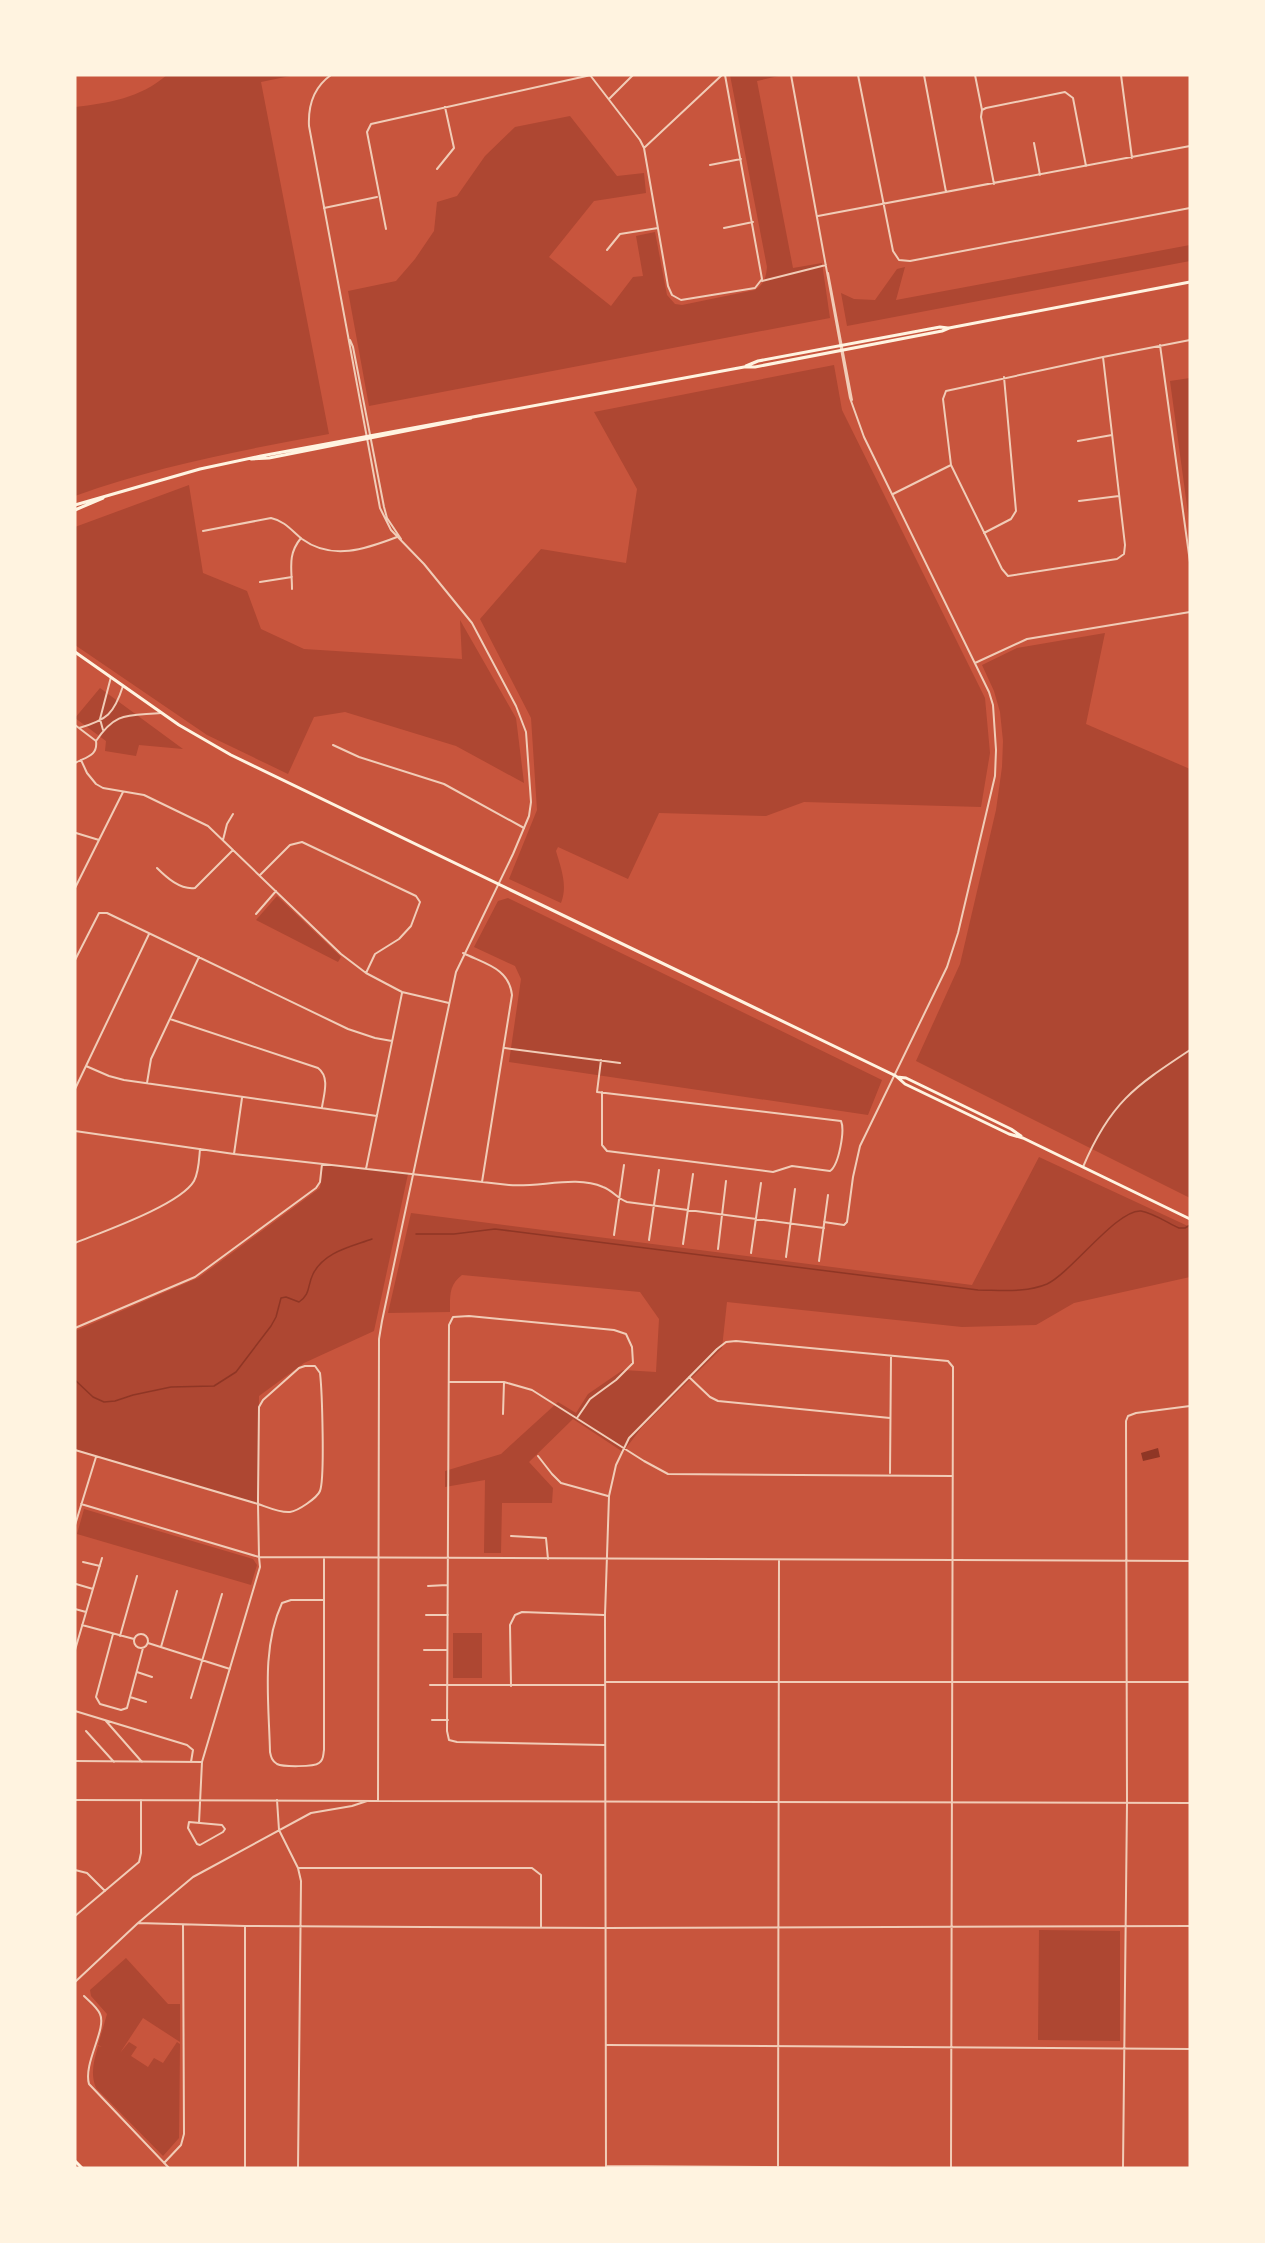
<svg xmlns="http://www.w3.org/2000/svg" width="1265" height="2243" font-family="Montserrat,sans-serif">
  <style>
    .green { fill: #ae4732 }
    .water { fill: #8f3625 }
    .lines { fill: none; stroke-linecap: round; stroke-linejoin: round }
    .stream { stroke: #8f3625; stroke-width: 1.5 }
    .minor { stroke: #f1ccb7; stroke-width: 2 }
    .tertiary { stroke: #f1ccb7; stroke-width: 2 }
    .secondary { stroke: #fff3e0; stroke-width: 3 }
    .trunk { stroke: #fff3e0; stroke-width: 3 }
  </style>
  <rect width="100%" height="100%" fill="#c8553d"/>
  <!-- green -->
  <path class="green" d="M167,75H295L261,82L329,434C243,450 157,466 75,496V107C109,103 140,98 167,75Z
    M730,75H783L757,81L793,268L822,263L830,318L369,406L348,291L396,281L415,259L434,231L437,202L457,196L485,156L515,127L570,116L617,176L644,173L646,193L594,201L549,257L611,306L633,277L643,276L636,236L655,232L667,295L675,304L682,305L755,290C764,284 766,278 767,267Z
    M1190,245V261L847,326L841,293L854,299L875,300L897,269L905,267L896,300Z
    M834,365L842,410L985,698L990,753L981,807L804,802L766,816L659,813L628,879L558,847L556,851C561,868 568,886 561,903L509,879L537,810L531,718L480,619L541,549L626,563L637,489L594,412Z
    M1190,378V528L1170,381Z
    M189,485L203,573L247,591L261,629L304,649L462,659L460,620L516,718L524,783L456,746L345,712L314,717L288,774L207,735L75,645V527Z
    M1105,633L1086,724L1190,769V1198L916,1061L960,964L996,810L1002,767L1003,741L1000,712L994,691L982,665L1017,648Z
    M100,688L183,749L139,745L136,756L105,751L106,741L75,718Z
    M277,896L341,957L338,962L256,920Z
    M508,898L882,1080L868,1115L509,1062L521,979L515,966L474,947L498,901Z
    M1039,1157L1190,1227V1277L1074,1303L1036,1325L962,1327L727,1302L722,1348L642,1427L623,1452L573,1419L529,1462L553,1488L552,1503H502L501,1553H484L485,1480L445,1487V1471L501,1454L558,1402L576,1413L588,1394L623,1370L656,1372L659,1319L640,1292L462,1275C449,1285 450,1295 450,1312L388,1313L411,1213L972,1285Z
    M323,1164L408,1174L374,1331L304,1363L259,1396L258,1504L75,1449V1331L198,1278L320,1188Z
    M84,1509L253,1559L257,1565L251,1585L77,1534Z
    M453,1633H482V1678H453Z
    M1039,1930L1120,1931V2041L1038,2040Z
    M126,1958L168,2004H180V2042L143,2018L120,2053L129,2042L137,2047L131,2056L148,2067L154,2058L163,2063L177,2042L180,2044L179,2138L163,2156L96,2088C90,2073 94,2061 98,2046L102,2047L98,2045L107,2014L91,1996L90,1990Z"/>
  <!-- water -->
  <path class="water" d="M1158,1448L1160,1457L1143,1461L1141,1453Z"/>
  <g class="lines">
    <!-- stream -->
    <path class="stream" d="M416,1234H454L495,1229L511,1231L978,1290C1000,1290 1026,1293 1047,1284C1071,1273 1117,1209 1141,1211C1153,1213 1168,1223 1179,1228H1185L1190,1225
      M75,1380L93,1397L104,1402L115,1401L133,1395L171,1387L214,1386L236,1372L271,1326L276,1317L281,1298L286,1297L299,1302C311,1294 307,1286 313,1274C324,1252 350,1247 372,1239"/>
    <!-- minor -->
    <path class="minor" d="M590,75L640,140L644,148L668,286L672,295L681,300L755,288L762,279L725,75
      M791,75L850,398L864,437L989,692L993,705L996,750L995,776L958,933L947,967L860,1146L853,1177L847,1222L844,1225L824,1222
      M858,75L893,251L899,260L910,261L1190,208
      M924,75L946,192
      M975,75L982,110
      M1121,75L1132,158
      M609,99L633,75
      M1034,143L1040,175
      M644,148L722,75
      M710,165L741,159
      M437,169L454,148L445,107
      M994,184L981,117L982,110L986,108L1065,92L1073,98L1086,166
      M324,208L377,197
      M818,216L1190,146
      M724,228L753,222
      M386,229L367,132L371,124L591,75
      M607,250L620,234L658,228
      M828,273L852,400
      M762,281L826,265
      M1160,345L1190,562
      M1103,357L1125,545L1124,554L1117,559L1008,576L1002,569L951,465L943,399L946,391L1103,357L1190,340
      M1078,441L1112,435
      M893,494L951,465
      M1079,501L1119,496
      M203,531L271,518C285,521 292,531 302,539C332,561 366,549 397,537
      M984,533L1011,519L1016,511L1004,377
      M260,582L292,577
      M292,589C292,569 287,555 301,538
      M975,663L1027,639L1190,612
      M75,725L96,741C98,756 86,757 75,763
      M79,728C107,720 114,714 123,686
      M103,730L100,719L111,677
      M96,741C116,711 128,716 161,713
      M333,745L359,757L444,784L524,828
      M81,760L87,773L96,784L103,788L144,795L208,826L341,954L366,973L402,992L449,1003
      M76,833L99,840
      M223,840L227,824L233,814
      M157,868C166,877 180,890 195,888L233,850
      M260,875L290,845L302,842L416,896L420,902L411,926L399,939L375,954L366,973
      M75,888L123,792
      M256,914L276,891
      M463,953C485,964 509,968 512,995L482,1182
      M75,960L97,917L99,913H107L348,1029L375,1038L392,1041
      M170,1019L318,1068C330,1077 324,1094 322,1107
      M505,1048L620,1063
      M601,1060L597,1092L841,1121C845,1130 839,1165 830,1171L792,1166L773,1172L607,1151L602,1145V1092
      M86,1066L109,1076L124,1080L377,1116
      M147,1083L151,1059L199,957
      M75,1089L149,934
      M75,1131L234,1154L509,1185C538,1188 576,1175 603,1187C612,1190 618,1199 627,1202L824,1228
      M234,1154L242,1098
      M1083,1167C1110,1103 1134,1087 1190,1050
      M366,1169L402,993
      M614,1235L624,1165
      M649,1240L659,1170
      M75,1243C102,1232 180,1205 194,1181C199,1172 199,1159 200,1149
      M683,1244L693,1174
      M718,1249L726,1181
      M751,1253L761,1183
      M786,1257L795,1189
      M819,1261L828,1195
      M75,1328L195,1277L316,1188L320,1182L322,1164
      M689,1377L710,1397L718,1401L890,1418
      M450,1382H504L532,1390L644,1461L668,1474L952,1476
      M503,1414L504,1382
      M577,1418L590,1399L616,1380L633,1363L632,1347L626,1334L614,1330L469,1316L453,1317L449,1325L447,1731L449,1740L457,1742L604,1745
      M75,1450L258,1504C267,1507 280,1513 290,1512C298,1511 317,1498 320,1491C325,1478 322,1390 320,1373L315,1366H305L299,1368L263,1400L259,1407L258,1498V1504L259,1557L260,1567L202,1762L199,1823
      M538,1456L552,1474L561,1483L608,1496
      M890,1473L891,1356
      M81,1504L259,1557L1190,1561
      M75,1525L96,1457
      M511,1536L546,1538L548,1559
      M83,1562L100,1566
      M76,1584L93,1589
      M428,1586L447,1585
      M324,1600H291L282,1603C261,1648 269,1704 270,1752C271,1757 272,1761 277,1764C283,1767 314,1767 319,1763C324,1760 323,1755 324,1750V1559
      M75,1609L86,1612
      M426,1615H448
      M82,1625L134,1639
      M134 1641a7 7 0 1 1 14 0a7 7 0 1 1-14 0Z
      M113,1634L96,1697L100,1704L121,1710L127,1708L143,1648
      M120,1636L137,1576
      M148,1643L230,1669
      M161,1647L177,1591
      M75,1650L102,1558
      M424,1650H447
      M137,1672L152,1677
      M605,1682H1190
      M430,1685H604
      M511,1686L510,1625L515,1615L522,1612L604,1615
      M130,1697L146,1702
      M191,1698L222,1594
      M75,1711L187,1745L193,1750L191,1762
      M432,1720H448
      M106,1721L142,1762
      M86,1731L114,1762
      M75,1761L202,1762
      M75,1800L378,1801
      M277,1800L279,1830L298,1868L301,1881L298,2168
      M189,1822L222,1825L225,1829L223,1832L200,1845L197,1844L188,1828Z
      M298,1868H532L541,1875V1927
      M75,1870L87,1873L105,1891
      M75,1916L139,1862L141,1853V1800
      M138,1923L245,1926L605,1928L1190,1926
      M245,1926V2168
      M75,1982L138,1923L193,1877L311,1813L352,1806L367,1801
      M84,1996C89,2001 97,2007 100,2014C107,2029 83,2063 89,2084L169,2168
      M607,2045L1190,2049
      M164,2163L181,2145L184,2134L183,1925
      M606,2166L895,2168
      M606,2168L605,1615L609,1496L616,1465L629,1438L717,1349L726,1342L736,1341L948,1361L953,1367L951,2168
      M778,2168L779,1560
      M1123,2168L1127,1803L1126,1421L1128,1416L1136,1413L1190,1406"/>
    <!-- tertiary -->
    <path class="tertiary" d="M331,75C314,87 308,106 309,126L380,508L391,530L424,564L472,623L516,706L526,732L531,802L529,816L513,854L456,972L382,1321L379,1339L378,1801L1190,1803
      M350,340L353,347L384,507L387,518L401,539"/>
    <!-- secondary -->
    <path class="secondary" d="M746,366L758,361L940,327L948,328
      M251,459L269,458L471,418
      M75,505L200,469L261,456L744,367H755L942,331L949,328L1190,282
      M75,510L103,498
      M75,652L179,725L231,755L896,1076L905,1084L1009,1134L1023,1138L1190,1219
      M897,1077L906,1078L1011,1129L1021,1136"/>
    <!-- trunk -->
    <path class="trunk" d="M75,2161L82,2168"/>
  </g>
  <!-- border -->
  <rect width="1265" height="2243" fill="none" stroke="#fff3e0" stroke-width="153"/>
</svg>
